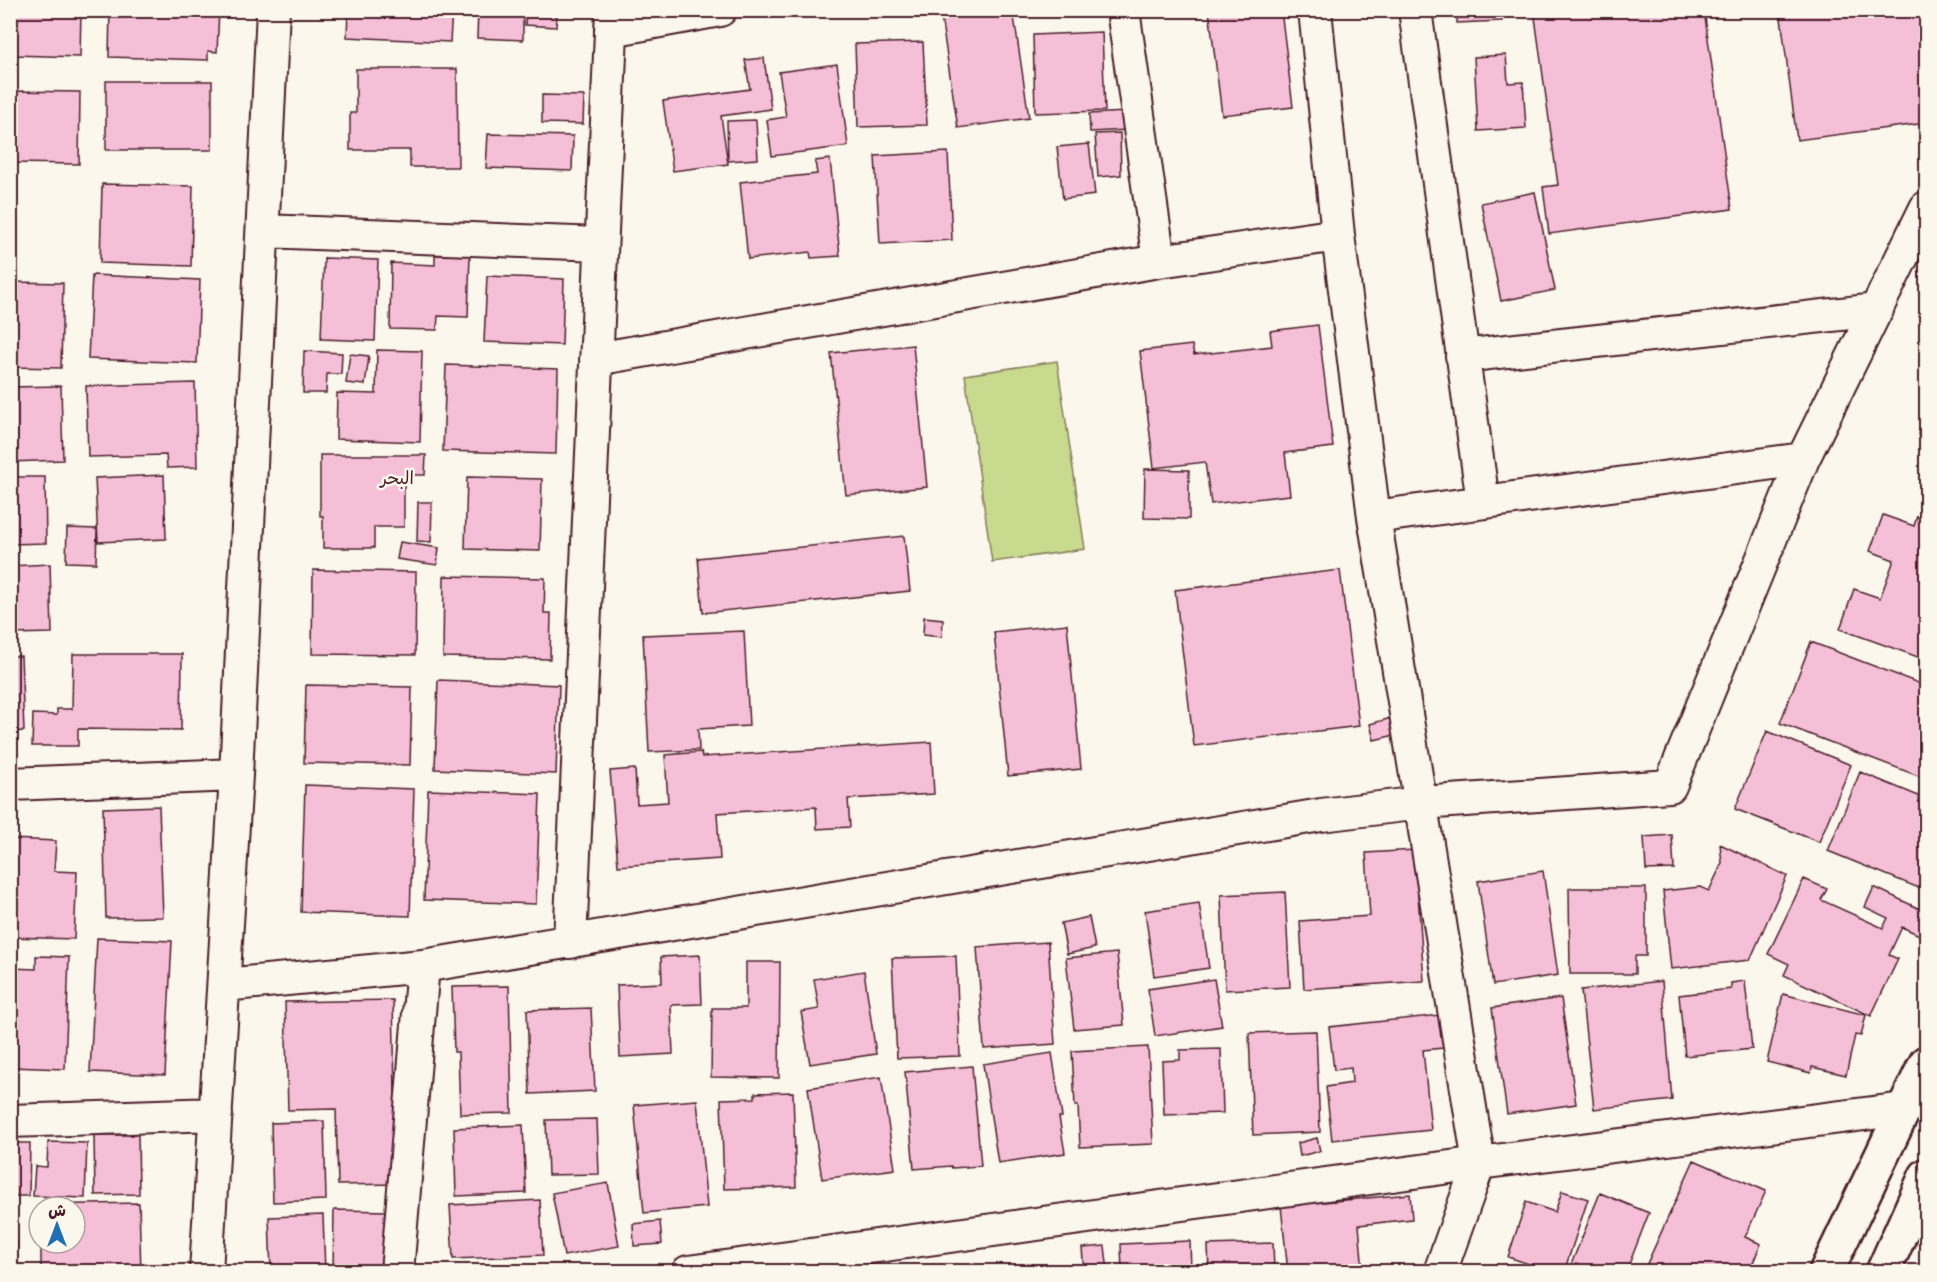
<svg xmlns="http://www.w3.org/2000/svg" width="1937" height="1282" font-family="'Balsamiq Sans','Playpen Sans Arabic',sans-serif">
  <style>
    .green { fill: #c7da8e; stroke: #887c5c; stroke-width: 1.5 }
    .building { fill: #f6bfd8; stroke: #4a1f2b; stroke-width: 1.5 }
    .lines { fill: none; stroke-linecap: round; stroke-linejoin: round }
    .minor-casing { stroke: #4a1f2b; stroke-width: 36 }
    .tertiary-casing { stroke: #4a1f2b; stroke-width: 38 }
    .minor { stroke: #fbf7ec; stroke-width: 32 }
    .tertiary { stroke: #fbf7ec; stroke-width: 33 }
    .labels { text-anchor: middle; stroke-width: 5; stroke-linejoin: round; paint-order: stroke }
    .neighbourhood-label { font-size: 18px; fill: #4a1f2b; stroke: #fbf7ec }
  </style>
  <rect width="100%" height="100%" fill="#fbf7ec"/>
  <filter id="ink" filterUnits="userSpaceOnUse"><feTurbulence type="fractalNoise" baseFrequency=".0167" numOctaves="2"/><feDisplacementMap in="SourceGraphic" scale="12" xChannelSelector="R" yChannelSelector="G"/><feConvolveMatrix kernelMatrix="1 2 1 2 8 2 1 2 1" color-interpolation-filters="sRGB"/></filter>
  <g filter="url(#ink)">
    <!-- green -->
    <path class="green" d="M1057,361L1085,549L992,562L965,375Z"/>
    <!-- building -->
    <path class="building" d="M14,10H81L80,57L13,55Z
      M110,10H219L217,52L208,51V60L109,57Z
      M348,10H452L450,42L347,37Z
      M478,10H523V40L477,38Z
      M940,10H1013L1029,118L958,128Z
      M1209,10H1281L1293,107L1222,115Z
      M1457,10H1501L1502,21L1457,23Z
      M1534,10H1704L1732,209L1549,234L1543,187L1558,185Z
      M1780,10H1922L1926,45V123L1797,140Z
      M526,12L557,16L556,27L525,25Z
      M1102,32L1105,111L1035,113L1033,35Z
      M923,42L927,125L858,127L855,44Z
      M1506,55L1508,83L1523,82L1526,128L1478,131L1474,57Z
      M764,58L771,109L721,116L728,164L673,171L663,101L750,89L745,60Z
      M837,64L848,146L772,156L767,120L786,117L779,72Z
      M356,69H457L458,167H410V150H350V113H356Z
      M106,81H212V150H106Z
      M10,91L80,92L79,164L10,163Z
      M542,95L584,96L583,124L542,123Z
      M1126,112L1127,130L1090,132L1089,114Z
      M756,120L758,159L728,161L727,121Z
      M1120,133L1121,175L1098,177L1095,134Z
      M488,134L573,136L572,171L486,168Z
      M1089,144L1095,195L1063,199L1057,147Z
      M948,152L952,240L880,244L875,156Z
      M830,159L840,256L811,258L810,252L748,259L740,182L817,174L815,161Z
      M102,184L193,186L191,266L100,263Z
      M1535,192L1555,290L1501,301L1481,203Z
      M435,255H470L468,317L438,316L437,330L390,329L391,263L435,265Z
      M324,258L378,260L375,341L321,339Z
      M92,275L200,280L197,363L88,359Z
      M487,276L564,279L562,345L484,342Z
      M10,282L63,283L61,368L10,367Z
      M1318,325L1333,447L1285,453L1290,495L1211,504L1205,462L1154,468L1140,351L1192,345L1194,355L1272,346L1270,331Z
      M913,345L927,487L846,495L831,353Z
      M377,350L422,351L420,442L336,439L337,393L376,394Z
      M304,351L342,353L341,374H327L326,393H303Z
      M350,354L369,356L365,385L346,383Z
      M446,365L558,369L556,454L443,451Z
      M195,383L197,467L167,468L166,455L88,457L86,386Z
      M61,386L63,460L10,462L11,387Z
      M320,455H426L425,475H404V527H374V548H323V516H320Z
      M1145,469L1189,470V519L1144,518Z
      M164,475L166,539L98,542L95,478Z
      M10,477H45L46,543L10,544Z
      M467,477L542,479L540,551L465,549Z
      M418,502H432L431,542L417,541Z
      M1883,515L1914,526L1917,516L1926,519V660L1840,629L1854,589L1880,598L1894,560L1870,551Z
      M67,528L97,529L96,563L66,562Z
      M904,536L910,591L703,613L698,558Z
      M400,542L439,548L437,565L397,559Z
      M50,564L52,633L10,634V566Z
      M313,570L416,572L415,655L312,654Z
      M1340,570L1359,726L1194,746L1175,590Z
      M444,576L545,578L544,613H551L550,659L443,657Z
      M924,617L943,619L942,637L923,635Z
      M1067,624L1081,769L1008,776L994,632Z
      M744,631L749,726L698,729L699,750L649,752L643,635Z
      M1811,642L1926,686V779L1780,723Z
      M73,654H182L181,730L78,729V746H32L33,714L57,715V709H72Z
      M10,656H21L24,731L10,732Z
      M438,680L559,685L556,774L435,769Z
      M306,685L412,687L410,765L304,763Z
      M1391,718L1395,735L1374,740L1370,724Z
      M1767,731L1851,765L1819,842L1735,809Z
      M931,742L934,794L848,799L850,827L817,829L816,807L717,813L720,859L618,866L610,771L635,769L637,804L668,802L665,755L701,752L702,757Z
      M1860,772L1926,799V891L1828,851Z
      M305,785L414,789L410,916L301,912Z
      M428,790L540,794L536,904L424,900Z
      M159,806L163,917L106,918L103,808Z
      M1672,835L1674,869L1646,870L1644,837Z
      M10,839L56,841L54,871L77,872L74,939L10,937Z
      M1720,844L1787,876L1750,960L1671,969L1663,891L1700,887L1709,891L1722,863Z
      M1415,850L1424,981L1304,989L1300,921L1370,916L1366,853Z
      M1543,871L1558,975L1493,985L1478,881Z
      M1804,879L1827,889L1821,900L1883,928L1888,918L1865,907L1874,887L1926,912V938L1902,927L1889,955L1898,959L1871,1016L1784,975L1789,964L1768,954Z
      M1569,888H1646V956H1635V974H1570Z
      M1285,892L1290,987L1225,990L1221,895Z
      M1199,903L1209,968L1154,976L1145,911Z
      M1089,917L1095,948L1067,954L1061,923Z
      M97,938L172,941L165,1075L90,1072Z
      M1048,942L1055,1044L984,1049L977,947Z
      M1117,953L1124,1025L1074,1029L1066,958Z
      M700,955L702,1004L671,1005L673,1054L620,1057L617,985L662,983L661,957Z
      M36,956L69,957L65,1069L10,1067V968L36,969Z
      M956,956L960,1056L897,1058L892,958Z
      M746,962H780L779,1078L711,1077L712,1008H746Z
      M864,971L876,1054L810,1064L801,1012L819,1009L814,979Z
      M1214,979L1222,1026L1155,1036L1148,989Z
      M1662,981L1672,1100L1594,1109L1581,990Z
      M1745,981L1752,1049L1685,1056L1679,995L1731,989V983Z
      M509,986L512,1113L460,1114L458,1052H454L452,987Z
      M1783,994L1866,1015L1861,1036L1855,1035L1846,1075L1812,1067L1811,1073L1767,1062Z
      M1561,998L1576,1104L1507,1114L1492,1008Z
      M393,1000L397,1184L338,1185L336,1109L288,1110L285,1002Z
      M591,1008L595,1091L530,1094L527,1010Z
      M1440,1015L1443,1048L1423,1050L1431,1130L1332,1140L1326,1087L1352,1083L1351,1068L1334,1070L1329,1027Z
      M1316,1031L1320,1132L1253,1135L1249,1033Z
      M1148,1047L1153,1144L1080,1147L1078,1106H1075L1072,1051Z
      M1221,1049L1223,1113L1164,1115L1162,1061L1180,1060V1050Z
      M1052,1053L1062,1117H1059L1065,1153L998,1163L983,1064Z
      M972,1066L981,1166L952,1168L951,1166L914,1169L905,1072Z
      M881,1077L895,1169L822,1179L808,1088Z
      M793,1092L796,1187L724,1189L721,1099L755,1098V1093Z
      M697,1100L707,1207L644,1213L634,1105Z
      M597,1119L599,1174L548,1175L546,1120Z
      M324,1121L326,1200L273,1202L271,1123Z
      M523,1125L526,1193L456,1196L454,1128Z
      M94,1135H138L139,1194L95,1195Z
      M1317,1138L1320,1151L1300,1156L1298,1143Z
      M48,1142L87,1143L85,1198L33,1196L35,1166L47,1167Z
      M10,1143H30L29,1196H10Z
      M1694,1160L1766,1191L1745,1237L1761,1244L1749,1272H1659L1646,1266Z
      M608,1183L619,1246L564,1256L552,1193Z
      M1562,1191L1588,1199L1564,1272H1553L1508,1257L1526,1202L1555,1212Z
      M1600,1193L1649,1213L1626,1272H1568Z
      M1410,1194L1412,1219L1359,1225L1363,1272H1288L1281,1206Z
      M540,1200L543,1255L453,1259L450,1205Z
      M139,1203L141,1272H41V1243H75V1207H40V1205Z
      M334,1210L388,1211L387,1272H333Z
      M10,1214H15L18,1270H10Z
      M323,1215L325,1272H271L269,1217Z
      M660,1221L662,1244L634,1246L633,1224Z
      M1190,1241L1191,1272H1122L1121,1244Z
      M1273,1243L1274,1272H1209L1208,1245Z
      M1105,1246L1108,1272H1084L1082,1248Z"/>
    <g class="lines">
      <!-- minor casing -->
      <g class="minor-casing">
        <path id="minor" d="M1123,10L1159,261
          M1315,10L1338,235L1374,517L1479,1163L1440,1272
          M1415,10L1483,502
          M611,30L720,10
          M263,231L601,244
          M1462,356L1877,310
          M596,359L1159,261L1338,235
          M1374,517L1803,459
          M10,784L236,775
          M570,942L612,10
          M224,985L423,966L1321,815L1421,803L1670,786L1803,459L1926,208
          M10,1121L216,1114
          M206,1272L236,775L273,10
          M397,1272L423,966
          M688,1272L1479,1163L1904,1109"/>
      </g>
      <!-- tertiary casing -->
      <g class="tertiary-casing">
        <path id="tertiary" d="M1826,1272L1926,1063
          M1883,1272L1926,1176"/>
      </g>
      <!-- minor -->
      <use href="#minor" class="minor"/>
      <!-- tertiary -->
      <use href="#tertiary" class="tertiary"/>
    </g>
  </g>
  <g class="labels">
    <!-- neighbourhood labels -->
    <g class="neighbourhood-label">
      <text x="397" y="484">البحر</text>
    </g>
  </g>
  <!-- margin -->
  <rect width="1937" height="1282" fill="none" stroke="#fbf7ec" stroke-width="36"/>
  <rect x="18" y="18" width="1901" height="1246" fill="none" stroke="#4a1f2b" stroke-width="2" filter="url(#ink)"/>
  <!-- north arrow -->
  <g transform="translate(57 1225)"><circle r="28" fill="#fbf7ec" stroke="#b4a19f" stroke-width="1.5"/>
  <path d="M0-4.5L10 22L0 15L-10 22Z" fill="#1f6fb2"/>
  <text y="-9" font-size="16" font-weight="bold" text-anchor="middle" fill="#4a1f2b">ش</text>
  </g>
</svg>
